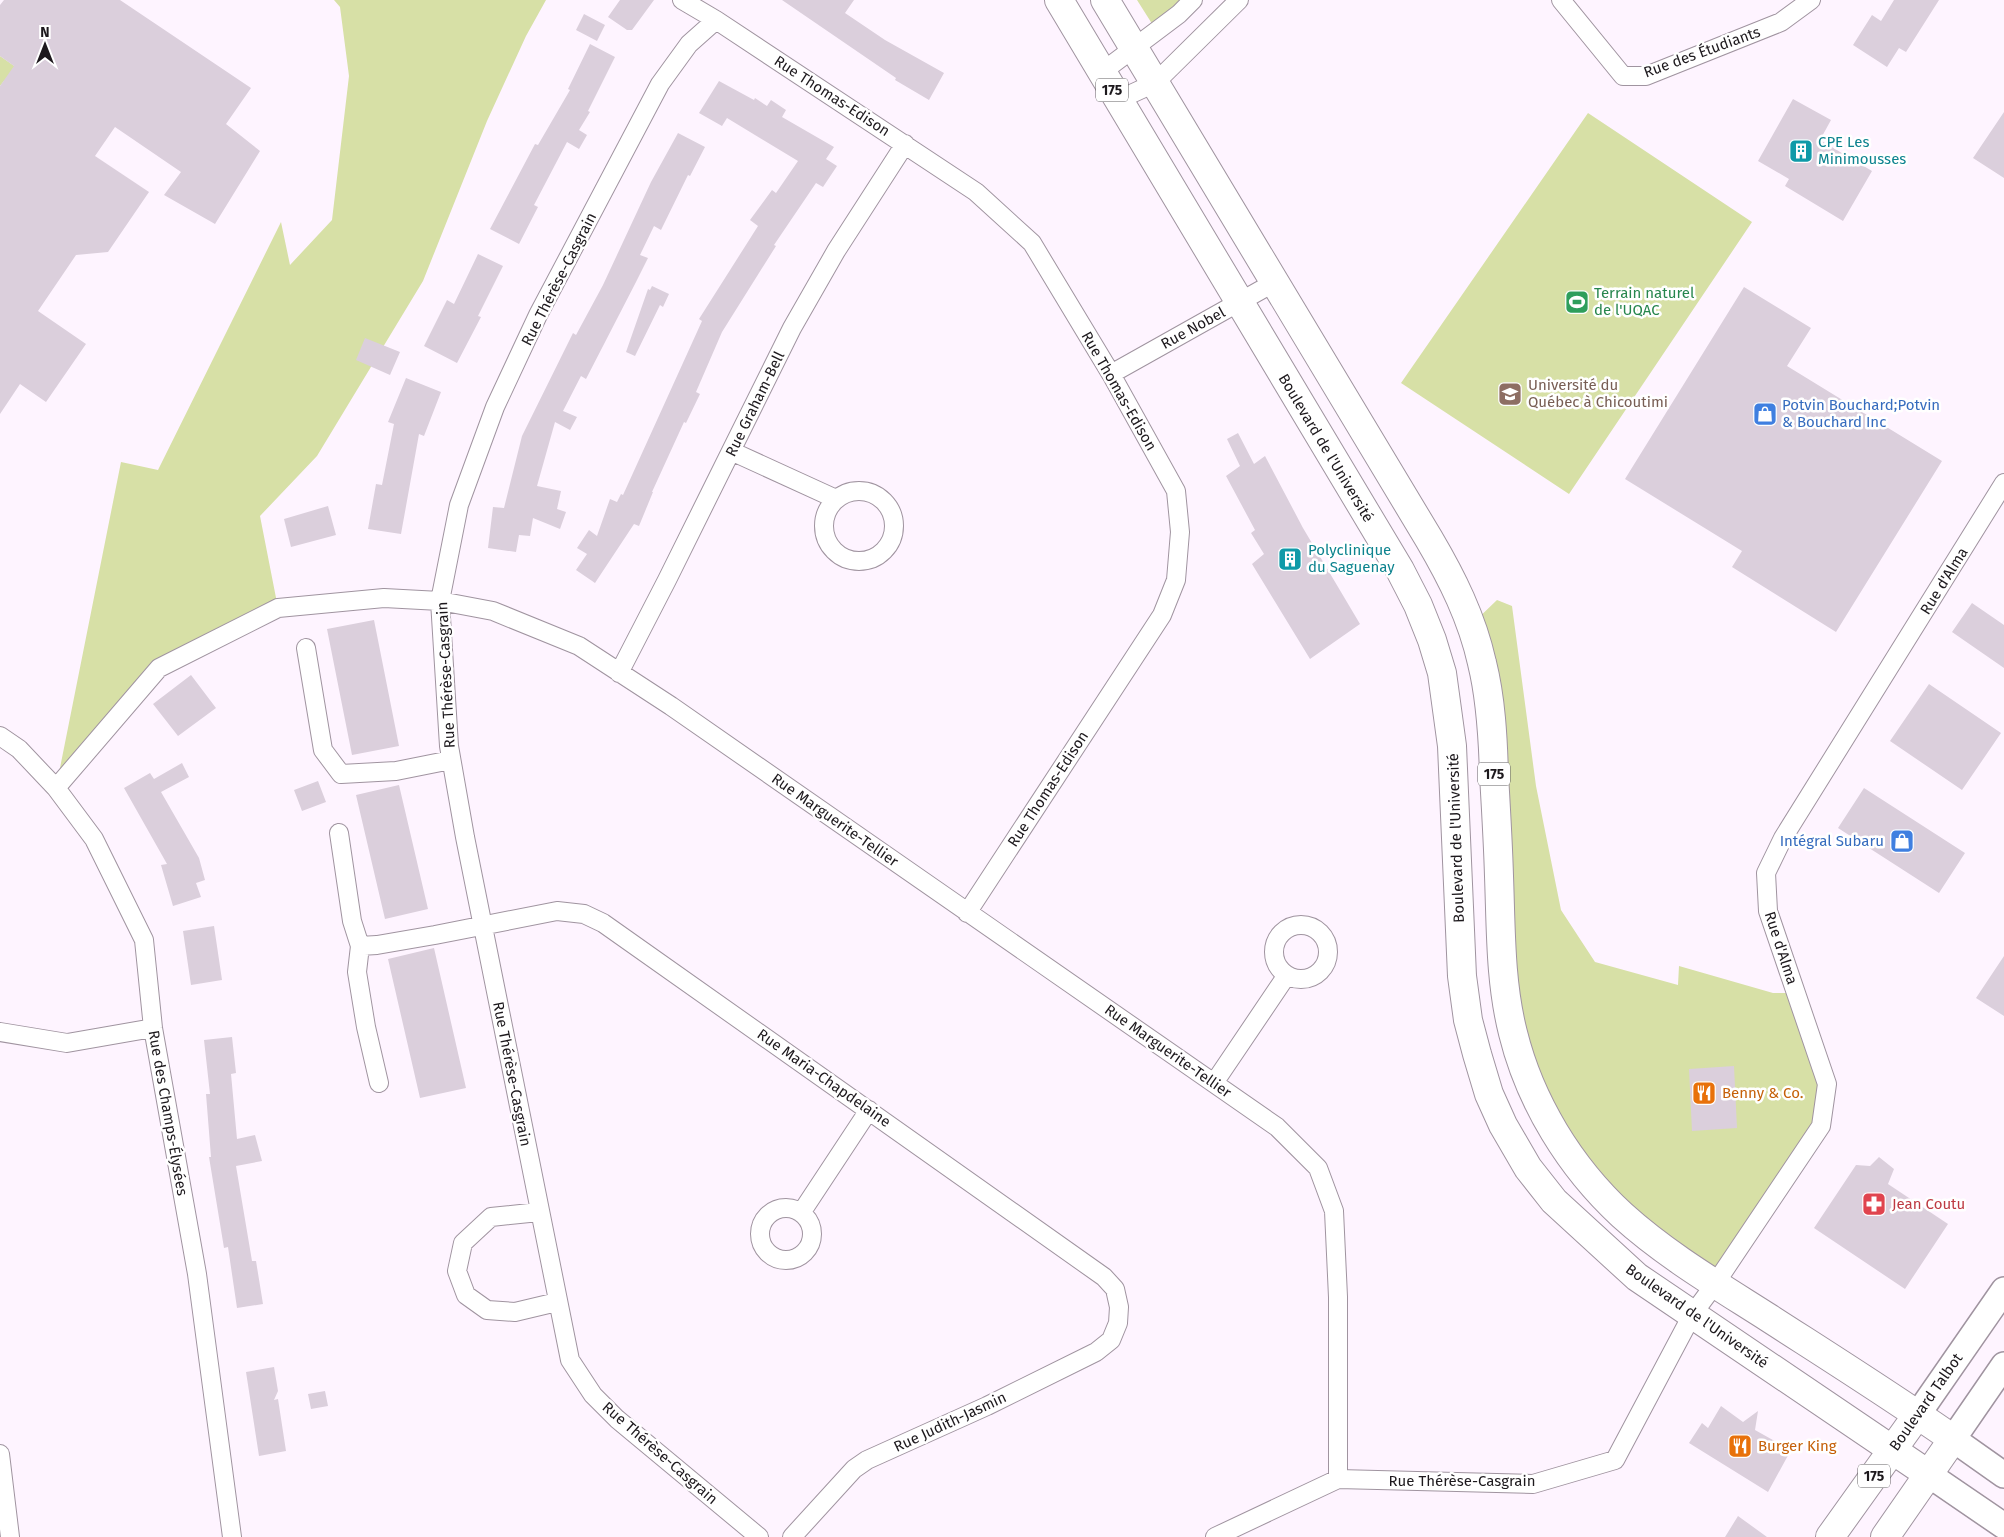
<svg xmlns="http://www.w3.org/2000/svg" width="2004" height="1537" font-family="'Fira Sans',sans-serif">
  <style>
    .green { fill: #d7e0a6 }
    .building { fill: #dbcfdc }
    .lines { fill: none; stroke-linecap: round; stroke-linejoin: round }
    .minor-casing { stroke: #a094a0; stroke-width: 20 }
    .secondary-casing { stroke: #a094a0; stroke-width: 28 }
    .primary-casing { stroke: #a094a0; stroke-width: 30 }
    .minor { stroke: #fff; stroke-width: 18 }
    .secondary { stroke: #fff; stroke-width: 25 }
    .primary { stroke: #fff; stroke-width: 28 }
    .labels { text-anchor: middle; stroke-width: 5; stroke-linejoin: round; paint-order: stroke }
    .shield { fill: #fff; stroke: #615e61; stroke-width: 1 }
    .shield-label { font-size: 14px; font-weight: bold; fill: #1d191d }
    .street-label { font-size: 15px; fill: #1d191d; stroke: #fff }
    .culture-label { font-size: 15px; fill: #0d838f; stroke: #fff; text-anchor: start }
    .leisure-label { font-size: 15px; fill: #27864d; stroke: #fff; text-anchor: start }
    .education-label { font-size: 15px; fill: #785e54; stroke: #fff; text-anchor: start }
    .shop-label { font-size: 15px; fill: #366cbe; stroke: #fff; text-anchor: start }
    .food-label { font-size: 15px; fill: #c56008; stroke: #fff; text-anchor: start }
    .health-label { font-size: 15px; fill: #be3a42; stroke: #fff; text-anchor: start }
  </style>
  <rect width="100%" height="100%" fill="#fef4ff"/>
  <!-- green -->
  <path class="green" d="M334,0H546L526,36L487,121L423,281L317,456L260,516L278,608L159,668L56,788L121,462L158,470L281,222L290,265L332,220L349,76L340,7Z
    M1137,0H1193L1156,30Z
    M0,56L43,86L4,81L0,86Z
    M1588,113L1752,222L1569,494L1401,383Z
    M1497,600L1512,606L1536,786L1561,910L1595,962L1678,985L1679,966L1773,993H1796L1827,1084L1821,1126L1715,1284L1621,1214L1524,1068L1471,625Z"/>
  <!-- building -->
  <path class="building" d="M4,0H120L251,88L226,124L260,151L215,224L164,195L181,172L115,127L95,156L149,192L108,252L76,255L38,311L86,344L46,402L20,384L0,414V86L14,66L0,56V5Z
    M620,0H654L632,30H627L608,17Z
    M782,0H854L845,13L885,40L944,73L929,100L895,80L896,78Z
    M1894,0H1939L1906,52L1899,48L1887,67L1853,45L1872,15L1881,21Z
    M584,14L605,25L597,41L576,30Z
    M590,44L615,57L588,111L590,112L579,130L587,135L579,149L567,142L534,205L538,207L519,244L490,229L535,144L538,145L570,90L568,89Z
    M719,81L754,100L755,98L767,106L771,100L786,110L782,117L834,147L826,159L837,166L823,187L816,183L774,245L776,246L722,332L696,392L700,394L686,423L684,422L652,492H653L639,526L634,524L595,583L576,570L587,554L577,548L589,530L597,536L610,499L617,502L621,494L623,495L702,321L699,319L758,226L750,220L772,190L776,193L798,161L727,118L722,126L699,113Z
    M1793,99L1831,120L1820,140L1872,171L1843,221L1785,186L1789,179L1758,161Z
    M2004,112V178L1973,158Z
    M678,133L705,147L690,176L688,175L661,230L654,226L640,255L648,258L636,282L586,379L581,376L563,411L577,417L570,430L555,422L537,486L561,491L557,509L566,512L560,529L533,518L530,536L519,535L516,552L488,548L493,507L504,508L522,436L573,333L576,335L603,285L651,182Z
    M478,254L503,266L478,316L481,317L457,363L424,346L447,300L454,304Z
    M652,286L669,294L663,307L660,305L635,356L626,352L648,289L650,290Z
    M1744,287L1811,328L1787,366L1942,461L1836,632L1732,567L1742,551L1625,479Z
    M365,338L400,352L390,375L356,360Z
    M406,378L441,392L424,436L419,434L401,534L368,529L376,484L382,485L394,424L388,422Z
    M1238,433L1254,464L1265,456L1303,528L1360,624L1310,659L1252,564L1264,554L1251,533L1255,530L1226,476L1240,466L1227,439Z
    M328,506L336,535L291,547L284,519Z
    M1972,603L2004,625V668L1952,632Z
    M374,620L399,746L352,755L327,629Z
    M191,675L216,708L178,736L153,704Z
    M1929,684L2001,733L1962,790L1890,741Z
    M182,763L189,777L161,792L199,858L205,880L196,883L201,897L173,906L161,865L167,864L124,788L150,773L154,779Z
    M318,781L326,802L302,811L294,790Z
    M399,785L428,909L385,919L356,795Z
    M1864,788L1965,853L1939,893L1838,828Z
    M214,926L222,980L191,985L183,931Z
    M434,948L466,1088L420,1098L388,959Z
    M2004,956V1016L1976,998Z
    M232,1037L236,1073L231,1074L237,1139L255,1135L262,1161L236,1166L252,1261H256L263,1304L237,1308L228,1247L224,1248L209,1157H211L206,1094H210L204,1040Z
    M1734,1066L1737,1128L1692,1131L1689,1069Z
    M1879,1157L1894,1169L1888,1184L1948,1224L1905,1289L1814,1228L1856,1165L1870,1166Z
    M274,1367L278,1391L274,1400L278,1399L286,1451L259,1456L246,1372Z
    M325,1391L328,1406L311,1409L308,1394Z
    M1721,1406L1743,1422L1758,1411L1755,1430L1791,1450L1768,1492L1689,1443L1702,1423L1708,1428Z
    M1738,1516L1767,1537H1725Z"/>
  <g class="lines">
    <!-- minor casing -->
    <g class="minor-casing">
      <path id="minor" d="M682,0L716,20L976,192L1032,243L1111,374L1176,491L1180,532L1176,580L1162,615L967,913
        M1561,0L1623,76H1646L1781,22L1811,0
        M716,20L689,44L660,84L538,315L495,407L459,505L440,601L449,746L465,837L570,1360L593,1395L617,1419L759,1537
        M1102,72L1179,14L1193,0
        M1118,100L1155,83L1239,0
        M1111,374L1275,282
        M731,451L836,499
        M824 526a35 35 0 1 1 70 0a35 35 0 1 1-70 0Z
        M306,648L323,750L341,774L396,771L451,760
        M619,673L667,580L792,328L836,251L905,144
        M0,736L19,749L56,788L94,839L144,940L153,1028L197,1274L232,1537
        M56,788L159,668L278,608L384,598L440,601L493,611L579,646L671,706L1277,1127L1318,1168L1334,1211L1338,1297V1479
        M339,833L352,921L360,946L377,945L435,935L557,911L584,914L603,923L1104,1277L1115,1289L1119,1307L1118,1323L1111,1340L1096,1352L987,1406L867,1460L854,1469L792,1537
        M1274 952a27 27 0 1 1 54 0a27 27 0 1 1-54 0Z
        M360,946L357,972L366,1027L379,1083
        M0,1032L67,1043L153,1028
        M1214,1083L1287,975
        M760 1234a26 26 0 1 1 52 0a26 26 0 1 1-52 0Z
        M539,1212L491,1217L463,1243L457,1271L466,1295L487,1310L515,1312L557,1302
        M801,1213L869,1110
        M0,1454L10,1537
        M1215,1537L1338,1479L1533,1484L1615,1460L1692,1315L1715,1284L1821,1126L1827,1084L1768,911L1766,873L1783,838L2004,483"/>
    </g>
    <!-- secondary casing -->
    <g class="secondary-casing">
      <path id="secondary" d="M2004,1365L1953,1439L2004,1475
        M1918,1414L2004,1290
        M1928,1474L2004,1526"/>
    </g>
    <!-- primary casing -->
    <g class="primary-casing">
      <path id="primary" d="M1059,0L1400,570L1418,605L1432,640L1442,673L1452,746L1462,976L1468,1020L1477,1054L1489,1094L1503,1125L1528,1168L1554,1201L1637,1277L1928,1474
        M1105,0L1429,539C1452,578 1472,618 1482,663C1491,699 1493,738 1494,775C1496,809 1498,842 1499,876C1501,929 1500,982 1513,1033C1530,1102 1570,1167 1622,1215C1666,1255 1719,1286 1769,1318C1831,1358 1893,1397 1953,1439L1885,1537
        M1830,1537L1918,1414"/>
    </g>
    <!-- minor -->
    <use href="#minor" class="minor"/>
    <!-- secondary -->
    <use href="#secondary" class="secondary"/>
    <!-- primary -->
    <use href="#primary" class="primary"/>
  </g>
  <!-- icons -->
  <defs>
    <g id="building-square" transform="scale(1.25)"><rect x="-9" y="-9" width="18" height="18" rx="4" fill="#0f9aa8" stroke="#fff"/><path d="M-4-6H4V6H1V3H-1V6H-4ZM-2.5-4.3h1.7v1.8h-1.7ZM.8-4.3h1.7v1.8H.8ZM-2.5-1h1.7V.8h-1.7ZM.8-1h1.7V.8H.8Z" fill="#fff"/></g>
    <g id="stadium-square" transform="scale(1.25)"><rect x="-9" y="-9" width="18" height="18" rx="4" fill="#2e9e5b" stroke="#fff"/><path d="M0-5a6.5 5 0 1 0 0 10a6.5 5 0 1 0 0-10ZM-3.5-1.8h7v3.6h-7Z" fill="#fff"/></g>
    <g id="university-square" transform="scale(1.25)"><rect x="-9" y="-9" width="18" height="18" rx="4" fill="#8d6e63" stroke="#fff"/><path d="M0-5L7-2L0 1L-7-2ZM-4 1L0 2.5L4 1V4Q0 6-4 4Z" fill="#fff"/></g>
    <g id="shop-square" transform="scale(1.25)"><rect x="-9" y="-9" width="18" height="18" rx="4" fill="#3f7fe0" stroke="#fff"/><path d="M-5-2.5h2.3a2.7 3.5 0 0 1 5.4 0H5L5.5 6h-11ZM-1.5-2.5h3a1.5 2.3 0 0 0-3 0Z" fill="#fff"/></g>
    <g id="restaurant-square" transform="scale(1.25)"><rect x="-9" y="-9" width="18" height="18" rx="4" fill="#e8710a" stroke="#fff"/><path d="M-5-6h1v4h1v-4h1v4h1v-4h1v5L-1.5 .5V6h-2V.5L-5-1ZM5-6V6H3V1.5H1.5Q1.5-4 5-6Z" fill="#fff"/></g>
    <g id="pharmacy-square" transform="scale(1.25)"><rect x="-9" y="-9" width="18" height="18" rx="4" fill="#e0444e" stroke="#fff"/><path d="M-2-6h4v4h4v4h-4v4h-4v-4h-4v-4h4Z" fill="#fff"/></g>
  </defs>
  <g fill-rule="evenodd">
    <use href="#building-square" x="1801" y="151"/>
    <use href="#stadium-square" x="1577" y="302"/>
    <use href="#university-square" x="1510" y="394"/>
    <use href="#shop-square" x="1765" y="414"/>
    <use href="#building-square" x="1290" y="559"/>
    <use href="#shop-square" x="1902" y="841"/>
    <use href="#restaurant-square" x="1704" y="1093"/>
    <use href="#pharmacy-square" x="1874" y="1204"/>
    <use href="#restaurant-square" x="1740" y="1446"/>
  </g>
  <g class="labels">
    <!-- shield labels -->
    <g class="shield">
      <rect x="1096" y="78.5" width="32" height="23" rx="4"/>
      <rect x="1478" y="762.5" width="32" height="23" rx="4"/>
      <rect x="1858" y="1464.5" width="32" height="23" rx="4"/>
    </g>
    <g class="shield-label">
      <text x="1112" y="95">175</text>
      <text x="1494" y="779">175</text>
      <text x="1874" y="1481">175</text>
    </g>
    <!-- street labels -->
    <g class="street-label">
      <text transform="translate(1702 52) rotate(-20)" y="5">Rue des Étudiants</text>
      <text transform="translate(832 96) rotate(33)" y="5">Rue Thomas-Edison</text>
      <text transform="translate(559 279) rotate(-63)" y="5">Rue Thérèse-Casgrain</text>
      <text transform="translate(1193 328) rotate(-29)" y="5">Rue Nobel</text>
      <text transform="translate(1119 391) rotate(60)" y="5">Rue Thomas-Edison</text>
      <text transform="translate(755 404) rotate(-64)" y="5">Rue Graham-Bell</text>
      <text transform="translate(1326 448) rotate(59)" y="5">Boulevard de l'Université</text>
      <text transform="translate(1944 581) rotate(-58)" y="5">Rue d'Alma</text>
      <text transform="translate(446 675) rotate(-93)" y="5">Rue Thérèse-Casgrain</text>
      <text transform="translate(1048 789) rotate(-57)" y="5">Rue Thomas-Edison</text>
      <text transform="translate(835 820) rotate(35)" y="5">Rue Marguerite-Tellier</text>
      <text transform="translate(1456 838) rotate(-92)" y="5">Boulevard de l'Université</text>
      <text transform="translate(1781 948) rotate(72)" y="5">Rue d'Alma</text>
      <text transform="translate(1168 1051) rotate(35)" y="5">Rue Marguerite-Tellier</text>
      <text transform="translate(512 1074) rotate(79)" y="5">Rue Thérèse-Casgrain</text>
      <text transform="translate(824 1078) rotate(35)" y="5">Rue Maria-Chapdelaine</text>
      <text transform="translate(168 1113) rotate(80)" y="5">Rue des Champs-Élysées</text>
      <text transform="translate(1697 1316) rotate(35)" y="5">Boulevard de l'Université</text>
      <text transform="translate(1926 1402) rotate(-55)" y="5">Boulevard Talbot</text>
      <text transform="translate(950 1422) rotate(-25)" y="5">Rue Judith-Jasmin</text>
      <text transform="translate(660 1453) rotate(41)" y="5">Rue Thérèse-Casgrain</text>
      <text x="1462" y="1486">Rue Thérèse-Casgrain</text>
    </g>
    <!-- culture labels -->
    <g class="culture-label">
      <text x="1818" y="147">CPE Les<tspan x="1818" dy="17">Minimousses</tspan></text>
      <text x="1308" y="555">Polyclinique<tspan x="1308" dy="17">du Saguenay</tspan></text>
    </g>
    <!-- leisure labels -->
    <g class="leisure-label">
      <text x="1594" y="298">Terrain naturel<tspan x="1594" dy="17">de l'UQAC</tspan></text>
    </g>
    <!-- education labels -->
    <g class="education-label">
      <text x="1528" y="390">Université du<tspan x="1528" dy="17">Québec à Chicoutimi</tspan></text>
    </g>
    <!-- shop labels -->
    <g class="shop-label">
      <text x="1782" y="410">Potvin Bouchard;Potvin<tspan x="1782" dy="17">&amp; Bouchard Inc</tspan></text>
      <text x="1884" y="846" text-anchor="end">Intégral Subaru</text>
    </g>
    <!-- food labels -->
    <g class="food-label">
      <text x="1722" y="1098">Benny &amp; Co.</text>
      <text x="1758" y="1451">Burger King</text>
    </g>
    <!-- health labels -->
    <g class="health-label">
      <text x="1892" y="1209">Jean Coutu</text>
    </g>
  </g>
  <!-- north arrow -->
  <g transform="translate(45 45)" stroke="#ffffff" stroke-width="4" paint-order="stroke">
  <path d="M0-4L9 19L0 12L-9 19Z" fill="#1d191d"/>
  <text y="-8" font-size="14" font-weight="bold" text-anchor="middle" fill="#1d191d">N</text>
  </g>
</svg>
